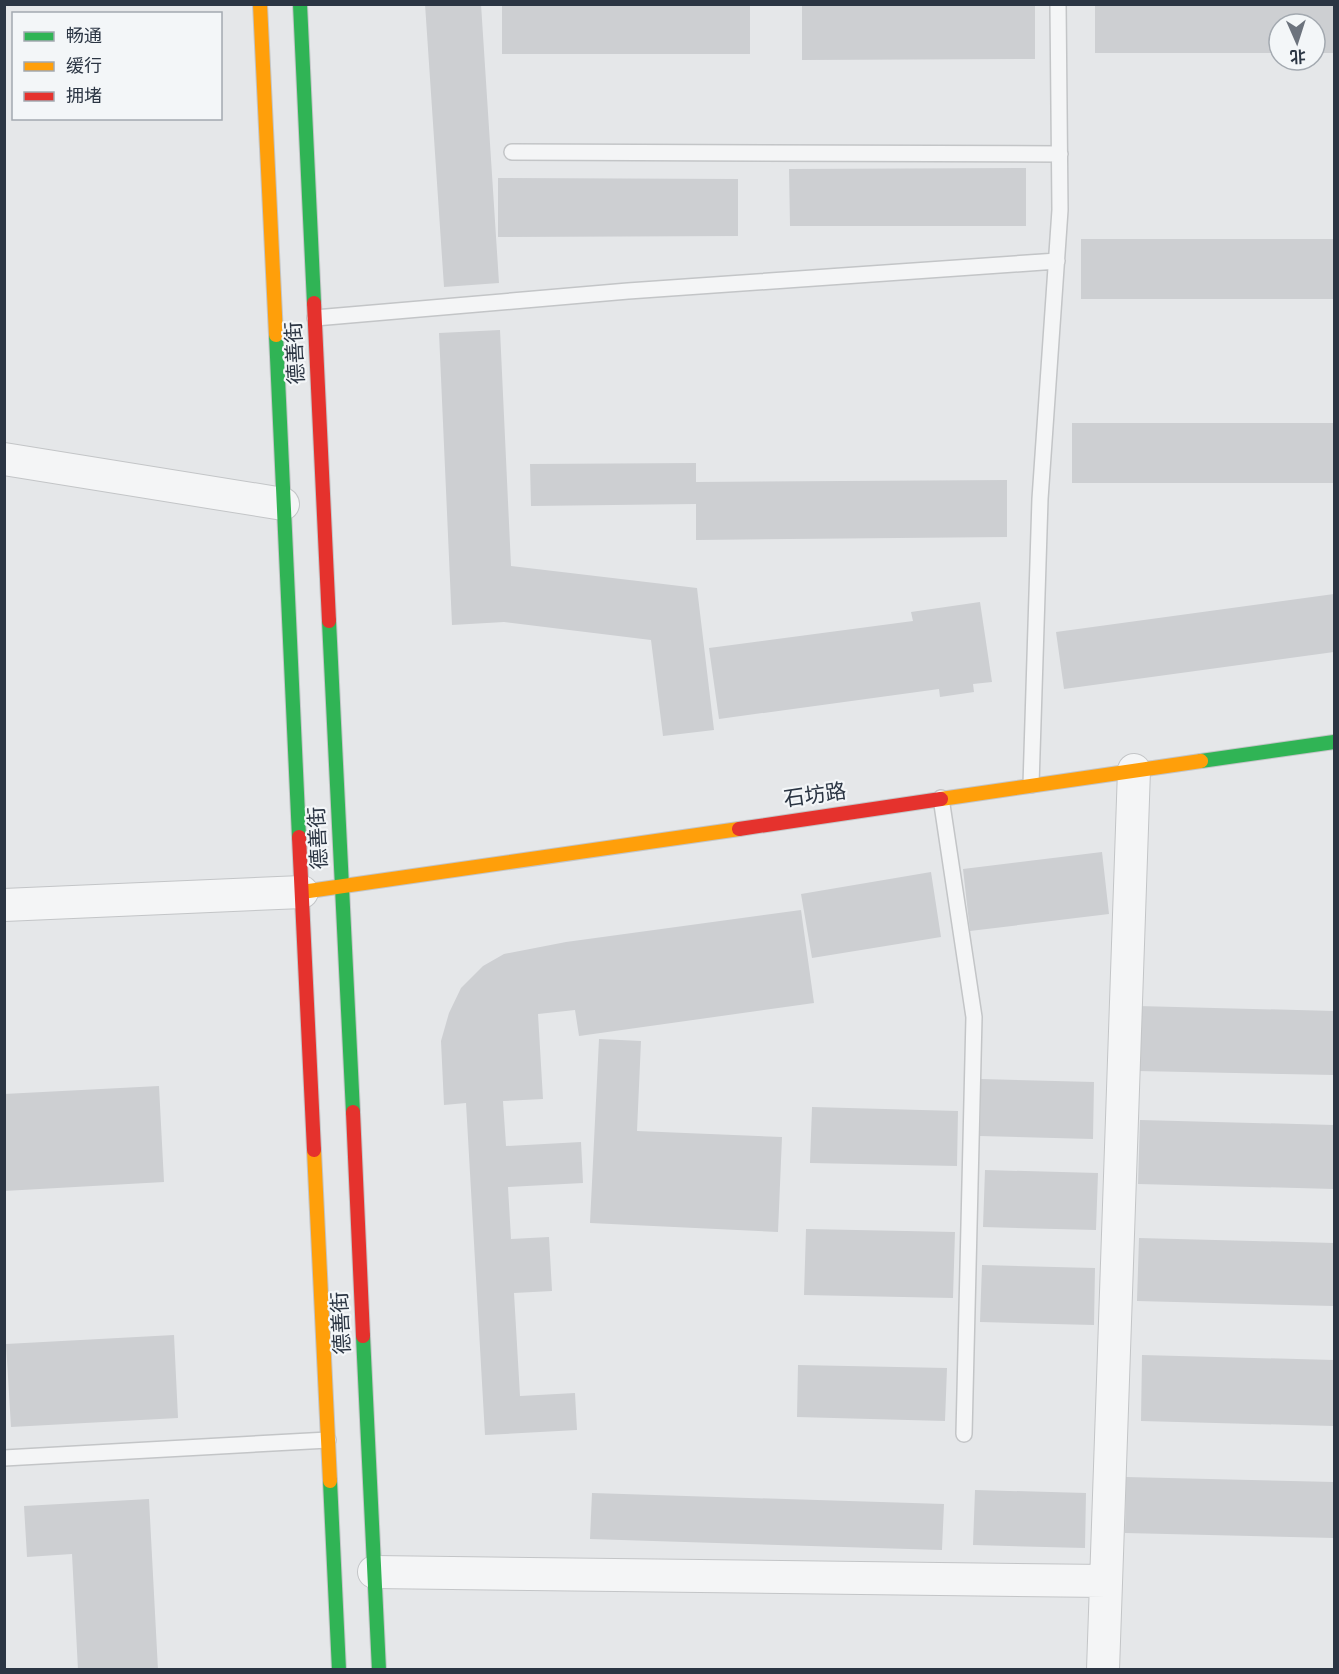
<svg xmlns="http://www.w3.org/2000/svg" width="1339" height="1674" font-family="'Titillium Web','Noto Sans SC',sans-serif">
  <style>
    .building { fill: #cdcfd2 }
    .lines { fill: none; stroke-linecap: round; stroke-linejoin: round }
    .lane-casing { stroke: #c3c5c7; stroke-width: 18 }
    .street-casing { stroke: #c3c5c7; stroke-width: 34 }
    .fast-casing { stroke: #c3c5c7; stroke-width: 16 }
    .slow-casing { stroke: #c3c5c7; stroke-width: 16 }
    .jam-casing { stroke: #c3c5c7; stroke-width: 16 }
    .lane { stroke: #f4f5f6; stroke-width: 15 }
    .street { stroke: #f4f5f6; stroke-width: 32 }
    .fast { stroke: #30b455; stroke-width: 14 }
    .slow { stroke: #ff9f0a; stroke-width: 14 }
    .jam { stroke: #e5322d; stroke-width: 14 }
    .labels { text-anchor: middle; stroke-width: 4.5; stroke-linejoin: round; paint-order: stroke }
    .street-label { font-size: 21px; fill: #2b3543; stroke: #f3f6f8 }
  </style>
  <rect width="100%" height="100%" fill="#e5e7e9"/>
  <!-- building -->
  <path class="building" d="M425,4H481L499,283L444,287Z
    M502,4H750V54H502Z
    M802,4H1035V59L802,60Z
    M1095,4H1334V53H1315V24H1279V53H1095Z
    M1026,168V226H790L789,169Z
    M498,178L738,179V236L498,237Z
    M1081,239H1334V299H1081Z
    M500,330L511,566L697,588L714,730L663,736L651,640L504,622L452,625L439,333Z
    M1072,423H1334V483H1072Z
    M696,463V482L1007,480V537L696,540V504L531,506L530,464Z
    M1334,594V652L1064,689L1056,632Z
    M980,602L992,682L973,684L974,692L940,697L939,689L719,719L709,648L913,621L911,612Z
    M1102,852L1109,914L970,931L963,869Z
    M931,872L941,937L812,958L801,894Z
    M801,910L814,1003L579,1036L575,1010L538,1014L543,1099L503,1101L506,1146L581,1142L583,1183L508,1187L511,1239L549,1237L552,1291L514,1293L520,1396L575,1393L577,1430L485,1435L466,1103L444,1105L441,1041L449,1013L461,988L483,966L504,954L566,942Z
    M1138,1006L1334,1011V1075L1137,1071Z
    M599,1039L641,1041L637,1131L782,1137L778,1232L590,1223Z
    M981,1079L1094,1082L1093,1139L980,1136Z
    M159,1086L164,1182L4,1191V1094Z
    M812,1107L958,1111L957,1166L810,1163Z
    M1140,1120L1334,1125V1189L1138,1184Z
    M985,1170L1098,1173L1096,1230L983,1227Z
    M806,1229L955,1232L953,1298L804,1295Z
    M1139,1238L1334,1243V1306L1137,1301Z
    M982,1265L1095,1268L1094,1325L980,1322Z
    M174,1335L178,1418L11,1427L6,1344Z
    M1142,1355L1334,1360V1426L1141,1421Z
    M798,1365L947,1368L945,1421L797,1417Z
    M1126,1477L1334,1482V1538L1125,1533Z
    M975,1490L1086,1493L1085,1548L973,1545Z
    M592,1493L944,1504L942,1550L590,1539Z
    M149,1499L158,1670H78L72,1554L27,1557L24,1506Z"/>
  <g class="lines">
    <!-- lane casing -->
    <g class="lane-casing">
      <path id="lane" d="M512,152L1060,154
        M315,318L628,291L1057,261
        M1031,785L1040,499L1060,210L1058,4
        M941,798L974,1017L964,1434
        M4,1458L328,1440"/>
    </g>
    <!-- street casing -->
    <g class="street-casing">
      <path id="street" d="M4,459L283,504
        M4,905L302,892
        M374,1572L1106,1581
        M1103,1670L1134,770"/>
    </g>
    <!-- fast casing -->
    <g class="fast-casing">
      <path id="fast" d="M300,4L314,303
        M276,335L299,837
        M329,621L353,1112
        M1201,761L1334,742
        M363,1336L379,1670
        M330,1481L339,1670"/>
    </g>
    <!-- slow casing -->
    <g class="slow-casing">
      <path id="slow" d="M260,4L276,335
        M941,799L1201,761
        M302,892L739,829
        M314,1150L330,1481"/>
    </g>
    <!-- jam casing -->
    <g class="jam-casing">
      <path id="jam" d="M314,303L329,621
        M739,829L941,799
        M299,837L314,1150
        M353,1112L363,1336"/>
    </g>
    <!-- lane -->
    <use href="#lane" class="lane"/>
    <!-- street -->
    <use href="#street" class="street"/>
    <!-- fast -->
    <use href="#fast" class="fast"/>
    <!-- slow -->
    <use href="#slow" class="slow"/>
    <!-- jam -->
    <use href="#jam" class="jam"/>
  </g>
  <g class="labels">
    <!-- street labels -->
    <g class="street-label">
      <text transform="translate(295 353) rotate(-93)" y="7">德善街</text>
      <text transform="translate(815 795) rotate(-8)" y="7">石坊路</text>
      <text transform="translate(318 838) rotate(-93)" y="7">德善街</text>
      <text transform="translate(341 1323) rotate(-93)" y="7">德善街</text>
    </g>
  </g>
  <!-- border -->
  <rect width="1339" height="1674" fill="none" stroke="#2b3543" stroke-width="12"/>
  <!-- legend -->
  <rect x="12" y="12" width="210" height="108" fill="#f3f6f8" stroke="#a3a9b0" stroke-width="1.5"/>
  <rect x="24" y="32" width="30" height="9" fill="#30b455" stroke="#a3a9b0" stroke-width="1.5"/>
  <text x="66" y="42" font-size="18" fill="#2b3543">畅通</text>
  <rect x="24" y="62" width="30" height="9" fill="#ff9f0a" stroke="#a3a9b0" stroke-width="1.5"/>
  <text x="66" y="72" font-size="18" fill="#2b3543">缓行</text>
  <rect x="24" y="92" width="30" height="9" fill="#e5322d" stroke="#a3a9b0" stroke-width="1.5"/>
  <text x="66" y="102" font-size="18" fill="#2b3543">拥堵</text>
  <!-- north arrow -->
  <g transform="translate(1297 42) rotate(177)"><circle r="28" fill="#f3f6f8" stroke="#a3a9b0" stroke-width="1.5"/>
  <path d="M0-4.5L10 22L0 15L-10 22Z" fill="#6c737d"/>
  <text y="-9" font-size="16" font-weight="bold" text-anchor="middle" fill="#2b3543">北</text>
  </g>
</svg>
